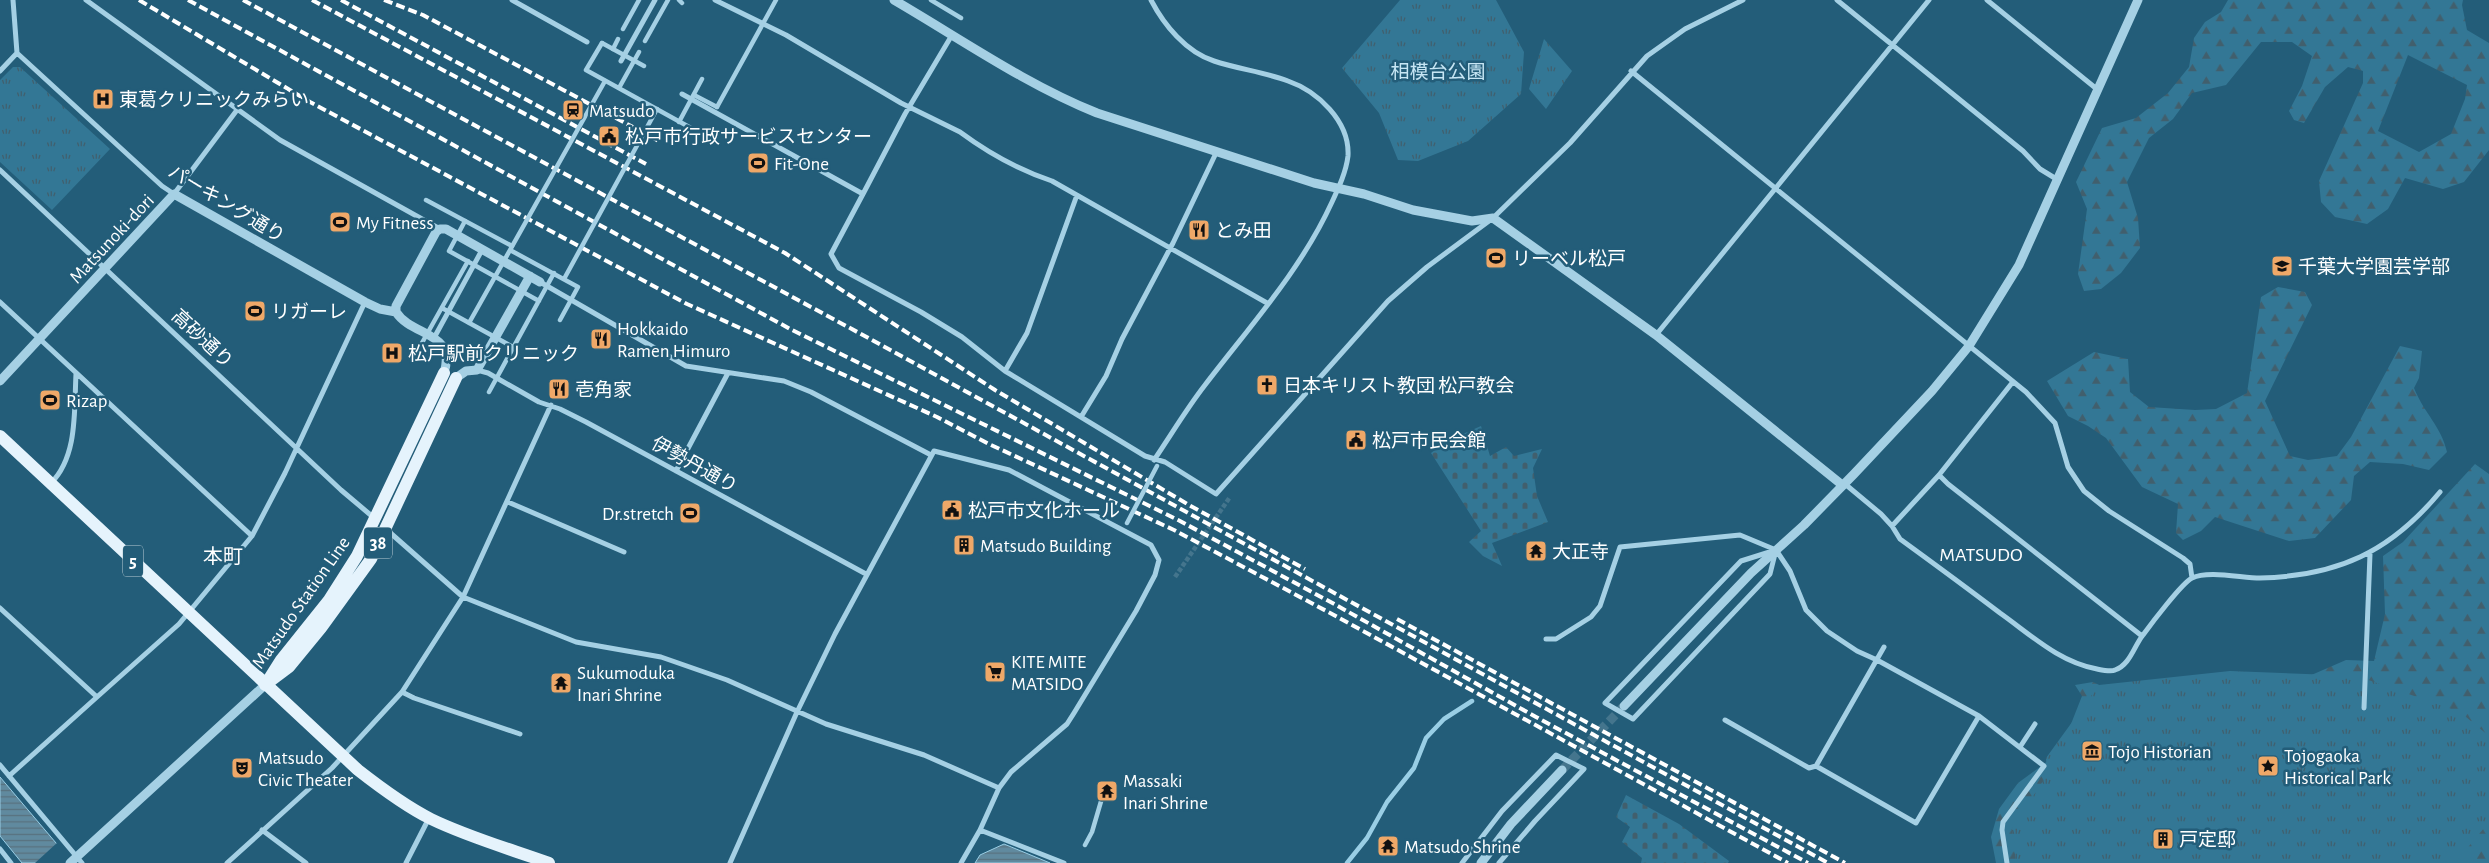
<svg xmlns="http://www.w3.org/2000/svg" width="2489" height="863" font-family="'Alegreya Sans','Noto Sans JP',sans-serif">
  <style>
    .forest { fill: url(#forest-firs); fill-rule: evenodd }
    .cemetery { fill: url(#cemetery-stones) }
    .park { fill: url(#park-tufts) }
    .water { fill: url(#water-rules); stroke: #99cee5 }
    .pier { fill: #235d79 }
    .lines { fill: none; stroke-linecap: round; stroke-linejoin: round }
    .stream { stroke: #99cee5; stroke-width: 4.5 }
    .pedestrian-tunnel { stroke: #44758d; stroke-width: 4.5; stroke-dasharray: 4.5 2; stroke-linecap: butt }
    .tertiary-tunnel { stroke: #44758d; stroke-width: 9; stroke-dasharray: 9 4.5; stroke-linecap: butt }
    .pedestrian { stroke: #a5d0e4; stroke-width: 4.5 }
    .minor { stroke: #a5d0e4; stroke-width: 5 }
    .tertiary { stroke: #a5d0e4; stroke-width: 9 }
    .primary { stroke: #e5f3fc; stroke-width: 12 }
    .rail { stroke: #fff; stroke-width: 4; stroke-dasharray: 9 4; stroke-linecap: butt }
    .pedestrian-bridge { stroke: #a5d0e4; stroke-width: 4.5 }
    .labels { text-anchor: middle; stroke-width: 5; stroke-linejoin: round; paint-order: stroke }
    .shield { fill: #235d79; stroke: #bdced7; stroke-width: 1 }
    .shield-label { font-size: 18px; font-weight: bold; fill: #fff }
    .park-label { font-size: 19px; fill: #c7e6f4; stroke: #235d79 }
    .poi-label { font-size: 19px; fill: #fff; stroke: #235d79; text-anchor: start }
    .street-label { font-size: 19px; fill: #fff; stroke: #235d79 }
    .neighbourhood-label { font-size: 20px; fill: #fff; stroke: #235d79 }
  </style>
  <defs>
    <pattern id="forest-firs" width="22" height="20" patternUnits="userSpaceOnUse" patternTransform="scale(1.25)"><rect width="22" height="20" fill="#337795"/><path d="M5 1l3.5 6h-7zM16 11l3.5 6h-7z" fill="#415f6d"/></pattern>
    <pattern id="cemetery-stones" width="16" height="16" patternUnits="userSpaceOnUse" patternTransform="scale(1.25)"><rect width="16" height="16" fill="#337795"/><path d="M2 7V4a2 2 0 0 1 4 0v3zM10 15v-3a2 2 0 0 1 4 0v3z" fill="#415f6d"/></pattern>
    <pattern id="park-tufts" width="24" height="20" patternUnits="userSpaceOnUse" patternTransform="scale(1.25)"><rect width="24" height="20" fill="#337795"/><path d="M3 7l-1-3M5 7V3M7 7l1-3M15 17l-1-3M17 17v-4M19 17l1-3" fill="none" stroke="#415f6d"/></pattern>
    <pattern id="water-rules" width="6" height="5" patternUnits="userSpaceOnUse" patternTransform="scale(1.25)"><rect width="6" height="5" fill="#608a9f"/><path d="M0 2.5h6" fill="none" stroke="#58717e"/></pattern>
  </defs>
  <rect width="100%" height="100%" fill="#235d79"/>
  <!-- forest -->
  <path class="forest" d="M2228,0H2463L2462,5L2467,30L2489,43V150L2464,182L2443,189L2405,178L2388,209L2367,224L2335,217L2321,202L2319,181L2363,83V71L2348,67L2325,87L2304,123L2294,120L2289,111L2302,86L2312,56L2292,42H2261L2226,85L2192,93L2173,119L2149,138L2127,182L2138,218L2140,248L2121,273L2101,289L2084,291L2078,274L2087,209L2076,182L2102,128L2136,118L2168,93L2189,67L2194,38L2205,22L2221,12ZM2408,55L2467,85L2465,99L2451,134L2419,152L2378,131Z
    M2278,287L2305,292L2312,305L2265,401L2290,456L2308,460L2337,456L2351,437L2400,346L2422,351L2419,378L2414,388C2424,413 2441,426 2447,452L2429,470L2403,464L2370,462L2354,476L2351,500L2315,538L2289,541L2215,517L2201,531L2183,540L2176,533L2178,504L2142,487L2106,438L2088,426L2068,416L2047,381L2094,352L2128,359L2130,392L2149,407L2195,410L2216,409L2247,393L2261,297Z
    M2475,464L2489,474V863H1996L1991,837L1999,809L2018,783L2060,752L2082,696L2075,685L2093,682L2120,695L2293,683L2346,660L2374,661L2385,614L2383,556L2403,542Z"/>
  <!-- cemetery -->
  <path class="cemetery" d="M1481,426L1490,456L1506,447L1514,456L1542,449L1533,468L1537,496L1548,522L1492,543L1502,566L1483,556L1469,542L1481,531L1431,453L1447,441Z
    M1626,795L1679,824L1729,861L1728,863H1641L1642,858L1622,842L1630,827L1616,817Z"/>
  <!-- park -->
  <path class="park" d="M1400,0H1496L1524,52L1521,94L1468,141L1418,161L1398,160L1379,113L1342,68Z
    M1544,39L1572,71L1546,109L1529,89Z
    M13,67H20L110,149L52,210L0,162V80Z
    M2230,671L2357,676L2460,712L2489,736V822L2455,863H2016L2012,828L2047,775L2046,758L2099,685Z"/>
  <!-- water -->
  <path class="water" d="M0,777L73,863H22L0,836Z
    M1004,844L1050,863H975L980,855Z"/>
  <!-- pier -->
  <path class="pier" d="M58,842L75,863H35Z"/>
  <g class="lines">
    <!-- stream -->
    <path class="stream" d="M1347,863L1367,838L1387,802L1414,768L1426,738L1444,719L1472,701"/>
    <!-- pedestrian-tunnel -->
    <path class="pedestrian-tunnel" d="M1175,577L1230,497"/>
    <!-- tertiary-tunnel -->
    <path class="tertiary-tunnel" d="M1562,770L1624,706"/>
    <!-- pedestrian -->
    <path class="pedestrian" d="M679,0L682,3
      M931,0L961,18
      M623,29L639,0
      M645,41L668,0
      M602,43L586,70L700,133
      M613,49L618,39
      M619,88L639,52
      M694,95L717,107
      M426,200L512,246
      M1085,845L1092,832L1102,798"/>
    <!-- minor -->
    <path class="minor" d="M86,0L280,140L440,229
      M512,0L587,42
      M715,0L786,35L901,103L960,132C987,152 1019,170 1052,181L1267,303
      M1151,0C1164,25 1186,52 1214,61C1238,69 1264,72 1288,81C1317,91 1350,121 1348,156C1346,172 1339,187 1332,202C1301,270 1250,326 1205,385C1187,408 1171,435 1154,460
      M1837,0L2023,151L2040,169L2058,180
      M1987,0L2098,90
      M17,53L162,186L174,194L237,110
      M621,61L655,0
      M0,71L17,53L13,0
      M1631,71L2026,392L2055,423L2068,467L2084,491L2109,511L2183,558L2190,564L2192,578
      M682,94L863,194L831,254L839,268L921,312L962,337L1005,371L1145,456L1165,462L1216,494L1388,301L1427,267L1493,218L1570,143L1647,56L1685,29L1743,0
      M0,170L341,490L373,517
      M863,194L905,114L952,35
      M540,282L686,366L784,381L811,392L931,455
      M0,302L252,536
      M1656,335L1929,0
      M434,338L482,250
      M477,370L488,373L539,402L560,409L586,422L866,574
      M1005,371L1027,333L1077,195
      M1081,417L1106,376L1122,339L1173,243L1217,151
      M676,471L728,373
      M1939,475L1948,484L2142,636
      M51,483C78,456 74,410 76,374
      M1845,484L1881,514L1892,526L1900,539C1933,563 1967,588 2000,613C2031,635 2059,662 2097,669C2102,670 2111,672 2115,670C2130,665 2134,646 2143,635C2151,624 2182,583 2192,578C2208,570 2242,578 2260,578C2338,576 2390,552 2440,492
      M508,502L624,552
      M1892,526L1939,475L2012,383
      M387,530L463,597L551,405
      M1776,550L1770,574L1633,719L1605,703L1741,561Z
      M0,608L97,697L179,624L252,536L285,473L365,302
      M1546,639H1556L1591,617L1600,606L1620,547L1740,535L1776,550L1790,571L1806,610L1827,631L1857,651L1877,660L1979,716L2044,766L2003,822L2002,830L2007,863
      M402,692L414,698L520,734
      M2364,708L2370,554
      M1725,720L1809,768L1816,766L1884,647
      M2020,747L2035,724
      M0,765L82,863
      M1816,766L1916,823L1979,716
      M9,776L97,697
      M262,830L306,863
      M980,830L1064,863
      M0,849L11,863
      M227,863L332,768L402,692L463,597L576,642L661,657L727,680L826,724L924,755L999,788
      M406,863L429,818
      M730,863L797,712L835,634L934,451L1009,470L1151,545L1159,560L1155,575L1136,611L1074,713L1067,724L1011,772L999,788L980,830L961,863
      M1462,863L1502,811L1556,755L1584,769L1535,821L1499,863"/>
    <!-- tertiary -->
    <path class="tertiary" d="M894,0C961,39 1025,84 1097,113L1314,183L1364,194L1413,210L1472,221L1493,218L1656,335L1841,484H1844
      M444,373C457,331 412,337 396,312V306L436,232L440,229H446L540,282
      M456,378L466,371L477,370L530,276
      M0,381L174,194L365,302L380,309L396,312
      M1624,706L1751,573L1804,525L1854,474L1932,391L1969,346L2019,265L2138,0
      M70,863L265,685
      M1481,863L1511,824L1562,770"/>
    <!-- primary -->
    <path class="primary" d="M0,436L358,770C381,788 405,806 431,819C468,837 510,849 549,863
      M269,679L281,660L329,600L357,556L444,373
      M265,685L289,667L321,628L371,559L456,378"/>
    <!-- rail -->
    <path class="rail" d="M139,0L310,102L687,304L937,417L989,444L1174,530L1332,614L1788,863
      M188,0L792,330L1180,521L1336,605L1536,717L1808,863
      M243,0L861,334L1828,863
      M312,0L785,253L995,390L1189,505L1305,569
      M341,0L646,164
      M384,0L423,15L659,141
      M1397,619L1845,863"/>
    <!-- pedestrian-bridge -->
    <path class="pedestrian-bridge" d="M602,43L644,66
      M717,107L776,0
      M679,122L702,79
      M465,221L449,251L539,301
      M510,250L578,287L560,320
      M564,279L657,109
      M442,308L513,347
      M469,323L605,81
      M414,348L418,350L468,261
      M489,392L554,273
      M1127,523L1157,466"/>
  </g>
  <!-- icons -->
  <defs>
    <g id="hospital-square" transform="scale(1.125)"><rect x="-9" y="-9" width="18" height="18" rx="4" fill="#efa868" stroke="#235d79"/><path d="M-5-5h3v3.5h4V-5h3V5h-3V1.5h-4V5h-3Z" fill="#111"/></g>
    <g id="station-square" transform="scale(1.125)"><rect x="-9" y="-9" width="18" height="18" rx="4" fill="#efa868" stroke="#235d79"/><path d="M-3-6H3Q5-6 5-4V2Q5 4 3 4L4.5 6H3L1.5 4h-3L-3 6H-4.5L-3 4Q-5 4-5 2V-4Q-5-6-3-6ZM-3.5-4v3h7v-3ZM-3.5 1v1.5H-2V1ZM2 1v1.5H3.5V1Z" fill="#111"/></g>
    <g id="civic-square" transform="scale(1.125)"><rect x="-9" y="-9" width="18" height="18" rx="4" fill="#efa868" stroke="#235d79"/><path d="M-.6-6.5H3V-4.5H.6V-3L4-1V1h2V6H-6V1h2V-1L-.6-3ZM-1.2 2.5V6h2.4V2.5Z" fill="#111"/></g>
    <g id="stadium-square" transform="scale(1.125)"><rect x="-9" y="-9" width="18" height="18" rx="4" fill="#efa868" stroke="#235d79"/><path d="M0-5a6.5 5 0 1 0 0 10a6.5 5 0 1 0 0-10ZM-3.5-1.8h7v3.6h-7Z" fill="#111"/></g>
    <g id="restaurant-square" transform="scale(1.125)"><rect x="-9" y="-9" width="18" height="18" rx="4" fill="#efa868" stroke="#235d79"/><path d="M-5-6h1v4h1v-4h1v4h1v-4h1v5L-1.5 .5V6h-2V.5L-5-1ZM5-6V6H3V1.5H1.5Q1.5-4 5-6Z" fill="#111"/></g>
    <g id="university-square" transform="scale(1.125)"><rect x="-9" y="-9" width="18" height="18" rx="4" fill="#efa868" stroke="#235d79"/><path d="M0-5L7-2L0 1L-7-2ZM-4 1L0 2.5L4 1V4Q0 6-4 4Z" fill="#111"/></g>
    <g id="church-square" transform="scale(1.125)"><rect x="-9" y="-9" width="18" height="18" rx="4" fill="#efa868" stroke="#235d79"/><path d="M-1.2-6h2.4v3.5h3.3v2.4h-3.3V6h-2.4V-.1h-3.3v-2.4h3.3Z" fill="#111"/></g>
    <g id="building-square" transform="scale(1.125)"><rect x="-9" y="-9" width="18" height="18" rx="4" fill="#efa868" stroke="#235d79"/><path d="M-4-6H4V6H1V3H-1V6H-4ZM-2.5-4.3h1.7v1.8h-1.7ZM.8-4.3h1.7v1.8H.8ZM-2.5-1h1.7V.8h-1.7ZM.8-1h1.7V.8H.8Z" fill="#111"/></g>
    <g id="temple-square" transform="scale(1.125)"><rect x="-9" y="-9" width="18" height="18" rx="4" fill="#efa868" stroke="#235d79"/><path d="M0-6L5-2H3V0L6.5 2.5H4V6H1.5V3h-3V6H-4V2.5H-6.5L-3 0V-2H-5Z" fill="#111"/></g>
    <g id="supermarket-square" transform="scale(1.125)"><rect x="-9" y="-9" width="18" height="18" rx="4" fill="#efa868" stroke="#235d79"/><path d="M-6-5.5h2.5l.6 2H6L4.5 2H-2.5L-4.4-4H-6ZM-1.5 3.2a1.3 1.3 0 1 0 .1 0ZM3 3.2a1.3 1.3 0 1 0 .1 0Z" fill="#111"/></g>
    <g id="museum-square" transform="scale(1.125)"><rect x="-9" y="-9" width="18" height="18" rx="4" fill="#efa868" stroke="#235d79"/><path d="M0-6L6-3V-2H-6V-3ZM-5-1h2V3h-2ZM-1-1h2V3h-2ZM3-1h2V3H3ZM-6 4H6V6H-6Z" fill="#111"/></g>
    <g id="sight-square" transform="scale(1.125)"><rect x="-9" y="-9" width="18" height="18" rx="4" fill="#efa868" stroke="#235d79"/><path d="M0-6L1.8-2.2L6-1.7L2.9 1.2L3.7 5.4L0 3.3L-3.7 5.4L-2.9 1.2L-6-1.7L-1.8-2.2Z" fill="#111"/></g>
    <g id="theatre-square" transform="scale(1.125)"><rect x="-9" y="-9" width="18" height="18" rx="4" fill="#efa868" stroke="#235d79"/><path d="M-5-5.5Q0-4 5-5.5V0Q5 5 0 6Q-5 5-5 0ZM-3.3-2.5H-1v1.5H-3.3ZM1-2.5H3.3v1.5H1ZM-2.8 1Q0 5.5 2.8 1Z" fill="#111"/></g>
  </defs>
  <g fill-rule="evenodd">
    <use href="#hospital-square" x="103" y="99"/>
    <use href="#station-square" x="573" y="110"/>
    <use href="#civic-square" x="609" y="136"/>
    <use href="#stadium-square" x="758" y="163"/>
    <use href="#stadium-square" x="340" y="222"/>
    <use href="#restaurant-square" x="1199" y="230"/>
    <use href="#stadium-square" x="1496" y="258"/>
    <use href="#university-square" x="2282" y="266"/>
    <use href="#stadium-square" x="255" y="311"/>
    <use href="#restaurant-square" x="601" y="339"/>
    <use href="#hospital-square" x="392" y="353"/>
    <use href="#church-square" x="1267" y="385"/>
    <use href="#restaurant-square" x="559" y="389"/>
    <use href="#stadium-square" x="50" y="400"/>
    <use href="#civic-square" x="1356" y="440"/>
    <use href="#civic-square" x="952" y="510"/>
    <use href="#stadium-square" x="690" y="513"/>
    <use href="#building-square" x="964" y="545"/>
    <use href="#temple-square" x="1536" y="551"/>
    <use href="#supermarket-square" x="995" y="672"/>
    <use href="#temple-square" x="561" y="683"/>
    <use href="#museum-square" x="2092" y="751"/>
    <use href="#sight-square" x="2268" y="766"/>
    <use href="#theatre-square" x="242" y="768"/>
    <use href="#temple-square" x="1107" y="791"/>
    <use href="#building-square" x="2163" y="839"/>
    <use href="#temple-square" x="1388" y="846"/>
  </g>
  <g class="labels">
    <!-- shield labels -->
    <g class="shield">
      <rect x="364" y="527.5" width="28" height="31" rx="4"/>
      <rect x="123" y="545.5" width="20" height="31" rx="4"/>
    </g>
    <g class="shield-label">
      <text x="378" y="549">38</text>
      <text x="133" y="567">5</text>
    </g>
    <!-- park labels -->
    <g class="park-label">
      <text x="1438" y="78">相模台公園</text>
    </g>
    <!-- poi labels -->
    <g class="poi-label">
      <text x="119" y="106">東葛クリニックみらい</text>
      <text x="589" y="117">Matsudo</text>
      <text x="625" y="143">松戸市行政サービスセンター</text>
      <text x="774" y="170">Fit-One</text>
      <text x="356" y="229">My Fitness</text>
      <text x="1215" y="237">とみ田</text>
      <text x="1512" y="265">リーベル松戸</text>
      <text x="2298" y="273">千葉大学園芸学部</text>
      <text x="271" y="318">リガーレ</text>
      <text x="617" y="335">Hokkaido<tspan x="617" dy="22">Ramen Himuro</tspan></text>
      <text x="408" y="360">松戸駅前クリニック</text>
      <text x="1283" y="392">日本キリスト教団 松戸教会</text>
      <text x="575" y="396">壱角家</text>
      <text x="66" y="407">Rizap</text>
      <text x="1372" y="447">松戸市民会館</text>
      <text x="968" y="517">松戸市文化ホール</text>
      <text x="674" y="520" text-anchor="end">Dr.stretch</text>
      <text x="980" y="552">Matsudo Building</text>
      <text x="1552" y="558">大正寺</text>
      <text x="1011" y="668">KITE MITE<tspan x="1011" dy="22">MATSIDO</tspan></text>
      <text x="577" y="679">Sukumoduka<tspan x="577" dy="22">Inari Shrine</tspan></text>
      <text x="2108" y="758">Tojo Historian</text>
      <text x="2284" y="762">Tojogaoka<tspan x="2284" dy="22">Historical Park</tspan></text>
      <text x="258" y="764">Matsudo<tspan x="258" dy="22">Civic Theater</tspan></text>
      <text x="1123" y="787">Massaki<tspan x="1123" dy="22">Inari Shrine</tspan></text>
      <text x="2179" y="846">戸定邸</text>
      <text x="1404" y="853">Matsudo Shrine</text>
    </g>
    <!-- street labels -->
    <g class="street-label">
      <text transform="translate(227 203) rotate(31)" y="7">パーキング通り</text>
      <text transform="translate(111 238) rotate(-47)" y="7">Matsunoki-dori</text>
      <text transform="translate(203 338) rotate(43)" y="7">高砂通り</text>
      <text transform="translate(695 464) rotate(29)" y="7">伊勢丹通り</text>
      <text transform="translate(300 602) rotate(-55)" y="7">Matsudo Station Line</text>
    </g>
    <!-- neighbourhood labels -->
    <g class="neighbourhood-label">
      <text x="1981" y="561">MATSUDO</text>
      <text x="223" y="563">本町</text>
    </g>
  </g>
</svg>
